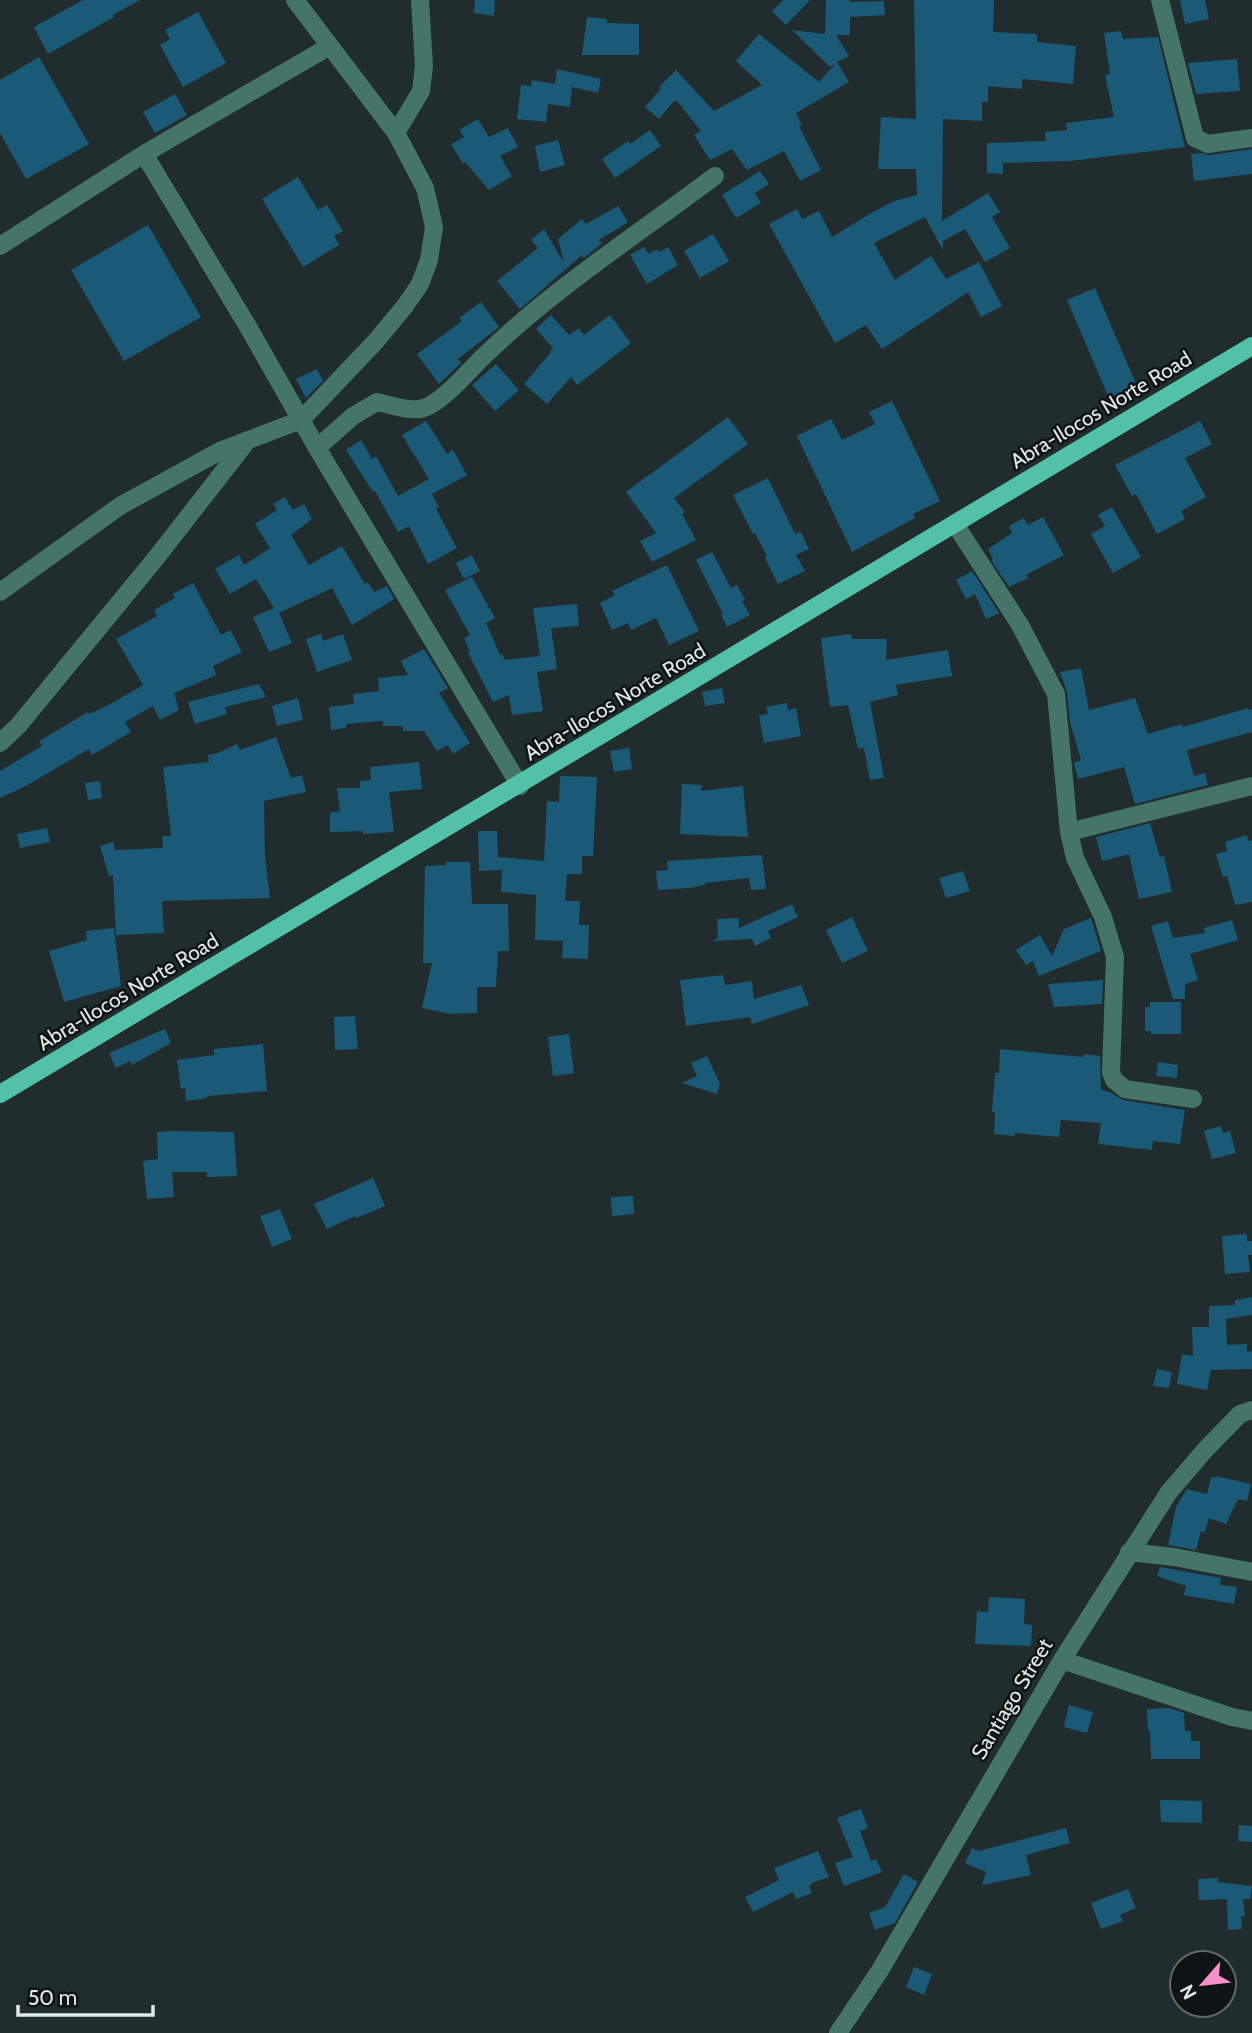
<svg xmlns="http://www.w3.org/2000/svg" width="1252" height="2033" font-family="Cabin,sans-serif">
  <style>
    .building { fill: #1b5a76 }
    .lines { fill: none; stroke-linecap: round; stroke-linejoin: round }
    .minor { stroke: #447568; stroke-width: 18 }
    .major { stroke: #52c1a7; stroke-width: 18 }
    .labels { text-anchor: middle; stroke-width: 5; stroke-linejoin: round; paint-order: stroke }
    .street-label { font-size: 21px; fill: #e0e8e8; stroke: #0e1313 }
  </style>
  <rect width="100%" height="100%" fill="#202c2d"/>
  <!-- building -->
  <path class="building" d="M83,0H140L113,15L114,17L48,54L34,27Z
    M475,0H495L494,16L474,13Z
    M783,0H810L786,25L772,11Z
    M826,0H850V2L884,1L885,15L850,17V35H836L849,56L837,62L849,82L796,113L802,124L799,126L821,170L800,181L784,151L747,170L732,149L710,160L694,135L701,131L677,101L673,102L659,119L645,107L661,89L659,87L676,70L714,111L762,85L736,61L759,34L819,82L836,63L830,67L792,30L825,34Z
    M914,0H994L993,32L1037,34V42L1076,46L1073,84L1022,79V89L988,86V102H982V121L943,119L942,221L988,193L1000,212L992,217L1010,248L985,262L965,229L943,241V250L925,217L874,243L895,280L931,256L946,279L979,262L1002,306L981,317L968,292L882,349L866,325L835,343L769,224L797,209L802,219L819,211L832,237L873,212L894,201L917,195L916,169H878L881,117L916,119Z
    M1180,0H1205L1209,19L1185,24Z
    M198,12L226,63L183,87L160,45L170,39L165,30Z
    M587,17L607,19V23L639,24V55H582Z
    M1121,31L1123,39L1158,37L1185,147L1070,161L1003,163V174L987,173V143L1046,141L1045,132L1067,130L1066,123L1114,117L1105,75L1110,74L1104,33Z
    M39,57L89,144L26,179L0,133V80Z
    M1237,59L1240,91L1196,94L1188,63Z
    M557,69L601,79L598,93L572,87L570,107L548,104L546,122L517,119L521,85L531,86L532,80L555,84Z
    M175,94L187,115L155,133L143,112Z
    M478,119L489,137L508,128L518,147L500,156L512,176L489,190L465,162L463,164L451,144L464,137L459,130Z
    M650,130L661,146L615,178L602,159L628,141L630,144Z
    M558,140L565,165L540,172L535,146Z
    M1252,149V174L1194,181L1191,154L1200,153L1210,155Z
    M760,171L769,184L755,193L761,203L736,218L722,195Z
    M298,177L318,210L327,205L343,231L334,236L339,245L303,267L262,199Z
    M618,206L628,222L599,240L602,243L584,258L582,255L520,309L497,281L538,248L531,240L544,229L564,263L558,239L582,219L586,224Z
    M148,225L201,317L124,361L71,270Z
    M713,234L729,261L700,278L684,251Z
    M644,247L649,254L658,249L660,252L668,247L678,265L647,284L630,255Z
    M1095,288L1137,386L1109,398L1067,300Z
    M481,302L499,327L458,359L461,363L439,384L417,354L462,321L459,318Z
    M551,315L569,335L579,328L584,335L610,315L631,343L577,385L571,377L547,404L524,384L551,352L550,350L553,348L536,329Z
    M496,364L519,390L495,411L472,385Z
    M317,369L323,381L306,398L296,379Z
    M892,401L940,501L913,514L915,518L852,552L797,436L831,419L842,440L875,424L869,412Z
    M728,417L748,444L674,498L685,512L682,514L696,540L652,562L640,541L656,533L626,492Z
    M426,421L447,454L453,450L467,475L432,494L439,507L436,509L457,548L428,564L409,526L398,532L375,491L373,492L346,450L361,440L372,459L376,456L398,496L429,479L402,435Z
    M1200,421L1212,444L1185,458L1206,497L1181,511L1185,519L1157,534L1136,494L1132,496L1115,465Z
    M768,478L795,534L801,532L809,549L796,555L805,571L778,584L765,558L767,556L755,533L753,534L733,495Z
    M285,497L293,510L304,504L312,519L291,535L309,565L342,546L365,584L368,582L374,592L387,586L394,599L352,625L332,588L279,613L292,643L269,652L253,617L274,608L256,579L230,594L215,569L239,555L244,565L270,548L255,524L277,510L273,504Z
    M1112,507L1141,557L1113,573L1091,534L1105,526L1098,515Z
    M1043,517L1064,555L1026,575L1028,578L1009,587L991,560L993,559L988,549L1012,533L1009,526L1024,518L1028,525Z
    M712,552L731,588L737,585L745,600L742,601L750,615L727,627L721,615L723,614L696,560Z
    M472,555L480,571L464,579L456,563Z
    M667,565L699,631L669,645L656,618L631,630L628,623L612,630L600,603L615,595L612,591Z
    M972,571L999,613L986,619L975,594L966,599L956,580Z
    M472,577L495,618L486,623L500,655L502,654L505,660L540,656L533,608L577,604L579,626L551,628L557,669L537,672L543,711L512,715L509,695L493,702L468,653L470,652L464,638L470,635L445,590Z
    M193,583L221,635L230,630L242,652L213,666L216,675L174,693L179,710L160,720L153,706L125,722L131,732L92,755L89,749L24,787L0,798V771L42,746L39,741L88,712L90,714L114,702L143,685L116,639L157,616L154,610L175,598L173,594Z
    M321,634L323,641L343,634L352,660L317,672L306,639Z
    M851,634L852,639H887L886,660L948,650L952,676L896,685L898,695L870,702L884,778L870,780L864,748L858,749L848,705L830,707L825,671L821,638Z
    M424,649L448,688L439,693L470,743L453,754L448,745L437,751L424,731H403V726H383V721L346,724V728L331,730L329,707L354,704L353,694L379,691L378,678L408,675L401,661Z
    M1081,668L1089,710L1135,698L1148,734L1182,724L1183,727L1248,708V710L1252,709V732L1187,750L1194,776L1205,773L1208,785L1135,804L1124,767L1078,779L1074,763L1081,760L1070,722L1067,692L1060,672Z
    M259,684L266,697L225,707L227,714L195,724L188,702Z
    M722,688L725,703L705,706L702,692Z
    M298,698L303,720L277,726L272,706Z
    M787,703L788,710L796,708L801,736L764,743L759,716L768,714L766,707Z
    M276,737L291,778L302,775L306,792L264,801L265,856L270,898L162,901L164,933L116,935L113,875L109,876L100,846L113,842L115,850L163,848L162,836H171L163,767L209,762L208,755L218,753L237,744L240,750Z
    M629,748L632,769L614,772L610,751Z
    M419,762L422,789L389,792L394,832L363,834V831L330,832V813L340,811L337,788H360V781L371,780L370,767Z
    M560,776L597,777L593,856H582V874H567L565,901H580L579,925H589L588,959L562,958L563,941L535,940L536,895L501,892L502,870L479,871L478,831H497L498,857L544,861L547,801L559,802Z
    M100,781L102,798L88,800L85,783Z
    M682,784L702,785L701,791L743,786L748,837L680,834Z
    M1150,823L1160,857L1164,856L1172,892L1139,899L1129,854L1102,861L1096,837Z
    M47,828L50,842L20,848L17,834Z
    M1247,835L1248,841L1252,840V902L1235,905L1227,876L1223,877L1216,854L1227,851L1225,842Z
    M762,855L766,889L751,890L749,878L705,883V885L689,888L658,890L656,871L668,870L667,861Z
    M446,862H470L472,904H508L509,951H498L496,987H477V1013L450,1014L422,1008L432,963H423L425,866L446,865Z
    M963,871L970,891L946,898L939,878Z
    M792,904L798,917L768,931L771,938L755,946L752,939L712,941L718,938L717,919L739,918V928Z
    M852,917L868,951L842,963L826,930Z
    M1091,918L1101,951L1039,976L1033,961L1026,965L1016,950L1040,935L1052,956L1064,929Z
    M1232,920L1238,940L1190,954L1198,980L1185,984V999H1173L1151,926L1168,921L1173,938L1205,933L1204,928Z
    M114,928L121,986L64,1002L49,951L87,940L86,931Z
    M723,975L725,985L752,981L754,999L801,985L809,1005L752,1024L750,1017L686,1026L680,980Z
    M1103,980L1102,1004L1054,1007L1048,984Z
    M1150,1002H1181V1034H1151V1031H1145V1007H1150Z
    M355,1016L358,1049L335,1050L334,1017Z
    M165,1029L171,1043L132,1065L130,1061L116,1068L109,1053Z
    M569,1034L574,1073L553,1076L548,1037Z
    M263,1044L267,1091L207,1096V1098L186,1101L185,1088L181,1089L177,1060L214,1055V1049Z
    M1000,1049L1083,1057L1084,1054L1100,1056L1101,1090L1110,1092L1123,1100L1185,1110L1180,1144L1153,1141L1152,1150L1098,1144L1101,1123L1061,1120L1059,1137L1015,1133L1014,1136L994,1134L995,1112H992L995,1073H999Z
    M707,1056L720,1084L717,1094L682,1083L697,1076L691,1063Z
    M1158,1062L1178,1065L1177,1078L1156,1076Z
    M1221,1126L1223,1133L1230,1131L1236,1153L1212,1159L1204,1131Z
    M171,1131L234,1132L237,1176L207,1177V1172H172L174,1197L147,1199L143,1161L158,1159L157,1132Z
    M373,1178L385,1206L356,1218L355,1216L327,1229L314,1204Z
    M633,1196L634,1214L612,1216L611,1197Z
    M280,1209L292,1239L272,1247L260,1216Z
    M1247,1234V1241H1252V1255H1248L1250,1272L1225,1274L1222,1236Z
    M1252,1297V1315L1226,1319L1227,1345L1247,1344V1352L1252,1351V1369L1211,1370L1207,1390L1177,1384L1182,1354L1193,1356L1192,1327H1209V1306L1235,1305V1300Z
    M1157,1369L1172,1372L1169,1388L1153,1386Z
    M1216,1476L1251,1484L1247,1501L1238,1499L1226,1524L1209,1518L1205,1532L1201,1531L1196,1550L1168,1545L1176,1507L1187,1489L1207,1494L1211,1477L1215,1478Z
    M1160,1567L1221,1578L1220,1585L1237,1587L1234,1604L1184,1595L1186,1586L1157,1576Z
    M989,1597L1025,1599L1024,1624L1032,1625L1031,1646L975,1644L977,1611L988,1612Z
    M1069,1705L1093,1712L1087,1733L1064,1727Z
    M1169,1708L1184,1713L1185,1731H1191V1741H1200V1759H1151L1150,1730H1148L1147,1709Z
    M1160,1800L1202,1801V1823L1161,1822Z
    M861,1809L868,1828L860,1831L871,1861L876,1859L882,1872L844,1886L835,1863L853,1857L837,1818Z
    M1239,1825L1252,1826V1842L1238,1841Z
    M1066,1828L1070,1843L1026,1855L1031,1875L982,1885L986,1872L965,1863L972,1848L979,1851Z
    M818,1851L829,1877L811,1883L812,1885L809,1886L812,1893L796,1899L793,1892L753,1912L745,1897L779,1880L774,1868Z
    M904,1874L918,1882L895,1923L875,1930L869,1913L885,1907Z
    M1218,1878V1882L1252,1886L1250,1899H1243L1245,1916H1241L1242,1929L1228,1930L1227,1899L1199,1900L1198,1879Z
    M1128,1889L1136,1908L1120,1915L1123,1921L1101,1929L1091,1903Z
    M914,1967L932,1974L924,1995L906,1987Z"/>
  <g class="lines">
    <!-- minor -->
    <path class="minor" d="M295,0L396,133L425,188L434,227L429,260L420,284L405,306L376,341L301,420L317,448
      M1160,0L1195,138L1208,144L1252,138
      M396,133L421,91L424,66L420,0
      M144,154L330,46
      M0,246L144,154L247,325L301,420L220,451L120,506L0,592
      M955,524L1020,625L1056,694L1069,832L1075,858L1103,917L1115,957L1111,1072L1114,1080L1125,1089L1193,1099
      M0,743L18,726L156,558L248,440
      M520,786L317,448L353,416L377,402C391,405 410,412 424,408C443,402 469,370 484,356C554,288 637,235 715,176
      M1069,832L1252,786
      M1129,1552L1174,1557L1252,1572
      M1062,1660L1232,1717L1252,1721
      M838,2033L879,1972L1062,1660L1169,1492L1205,1450L1240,1414L1252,1410"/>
    <!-- major -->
    <path class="major" d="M0,1094L1252,346"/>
  </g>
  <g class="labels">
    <!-- street labels -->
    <g class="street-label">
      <text transform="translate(1101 410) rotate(-31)" y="7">Abra-Ilocos Norte Road</text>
      <text transform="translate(615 702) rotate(-31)" y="7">Abra-Ilocos Norte Road</text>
      <text transform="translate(128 992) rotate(-31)" y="7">Abra-Ilocos Norte Road</text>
      <text transform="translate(1012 1699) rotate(-59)" y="7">Santiago Street</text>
    </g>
  </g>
  <!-- north arrow -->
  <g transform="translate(1203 1984) rotate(242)"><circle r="33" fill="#0e1313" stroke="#626868" stroke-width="2"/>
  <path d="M0-5L12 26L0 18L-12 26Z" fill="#f890cc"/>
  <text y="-10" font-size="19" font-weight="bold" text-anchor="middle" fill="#e0e8e8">N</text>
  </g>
  <!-- scale -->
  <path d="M18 2005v10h135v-10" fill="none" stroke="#e0e8e8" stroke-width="3.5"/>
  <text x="28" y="2005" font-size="21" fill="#e0e8e8" stroke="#0e1313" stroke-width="5" paint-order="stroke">50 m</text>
</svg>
